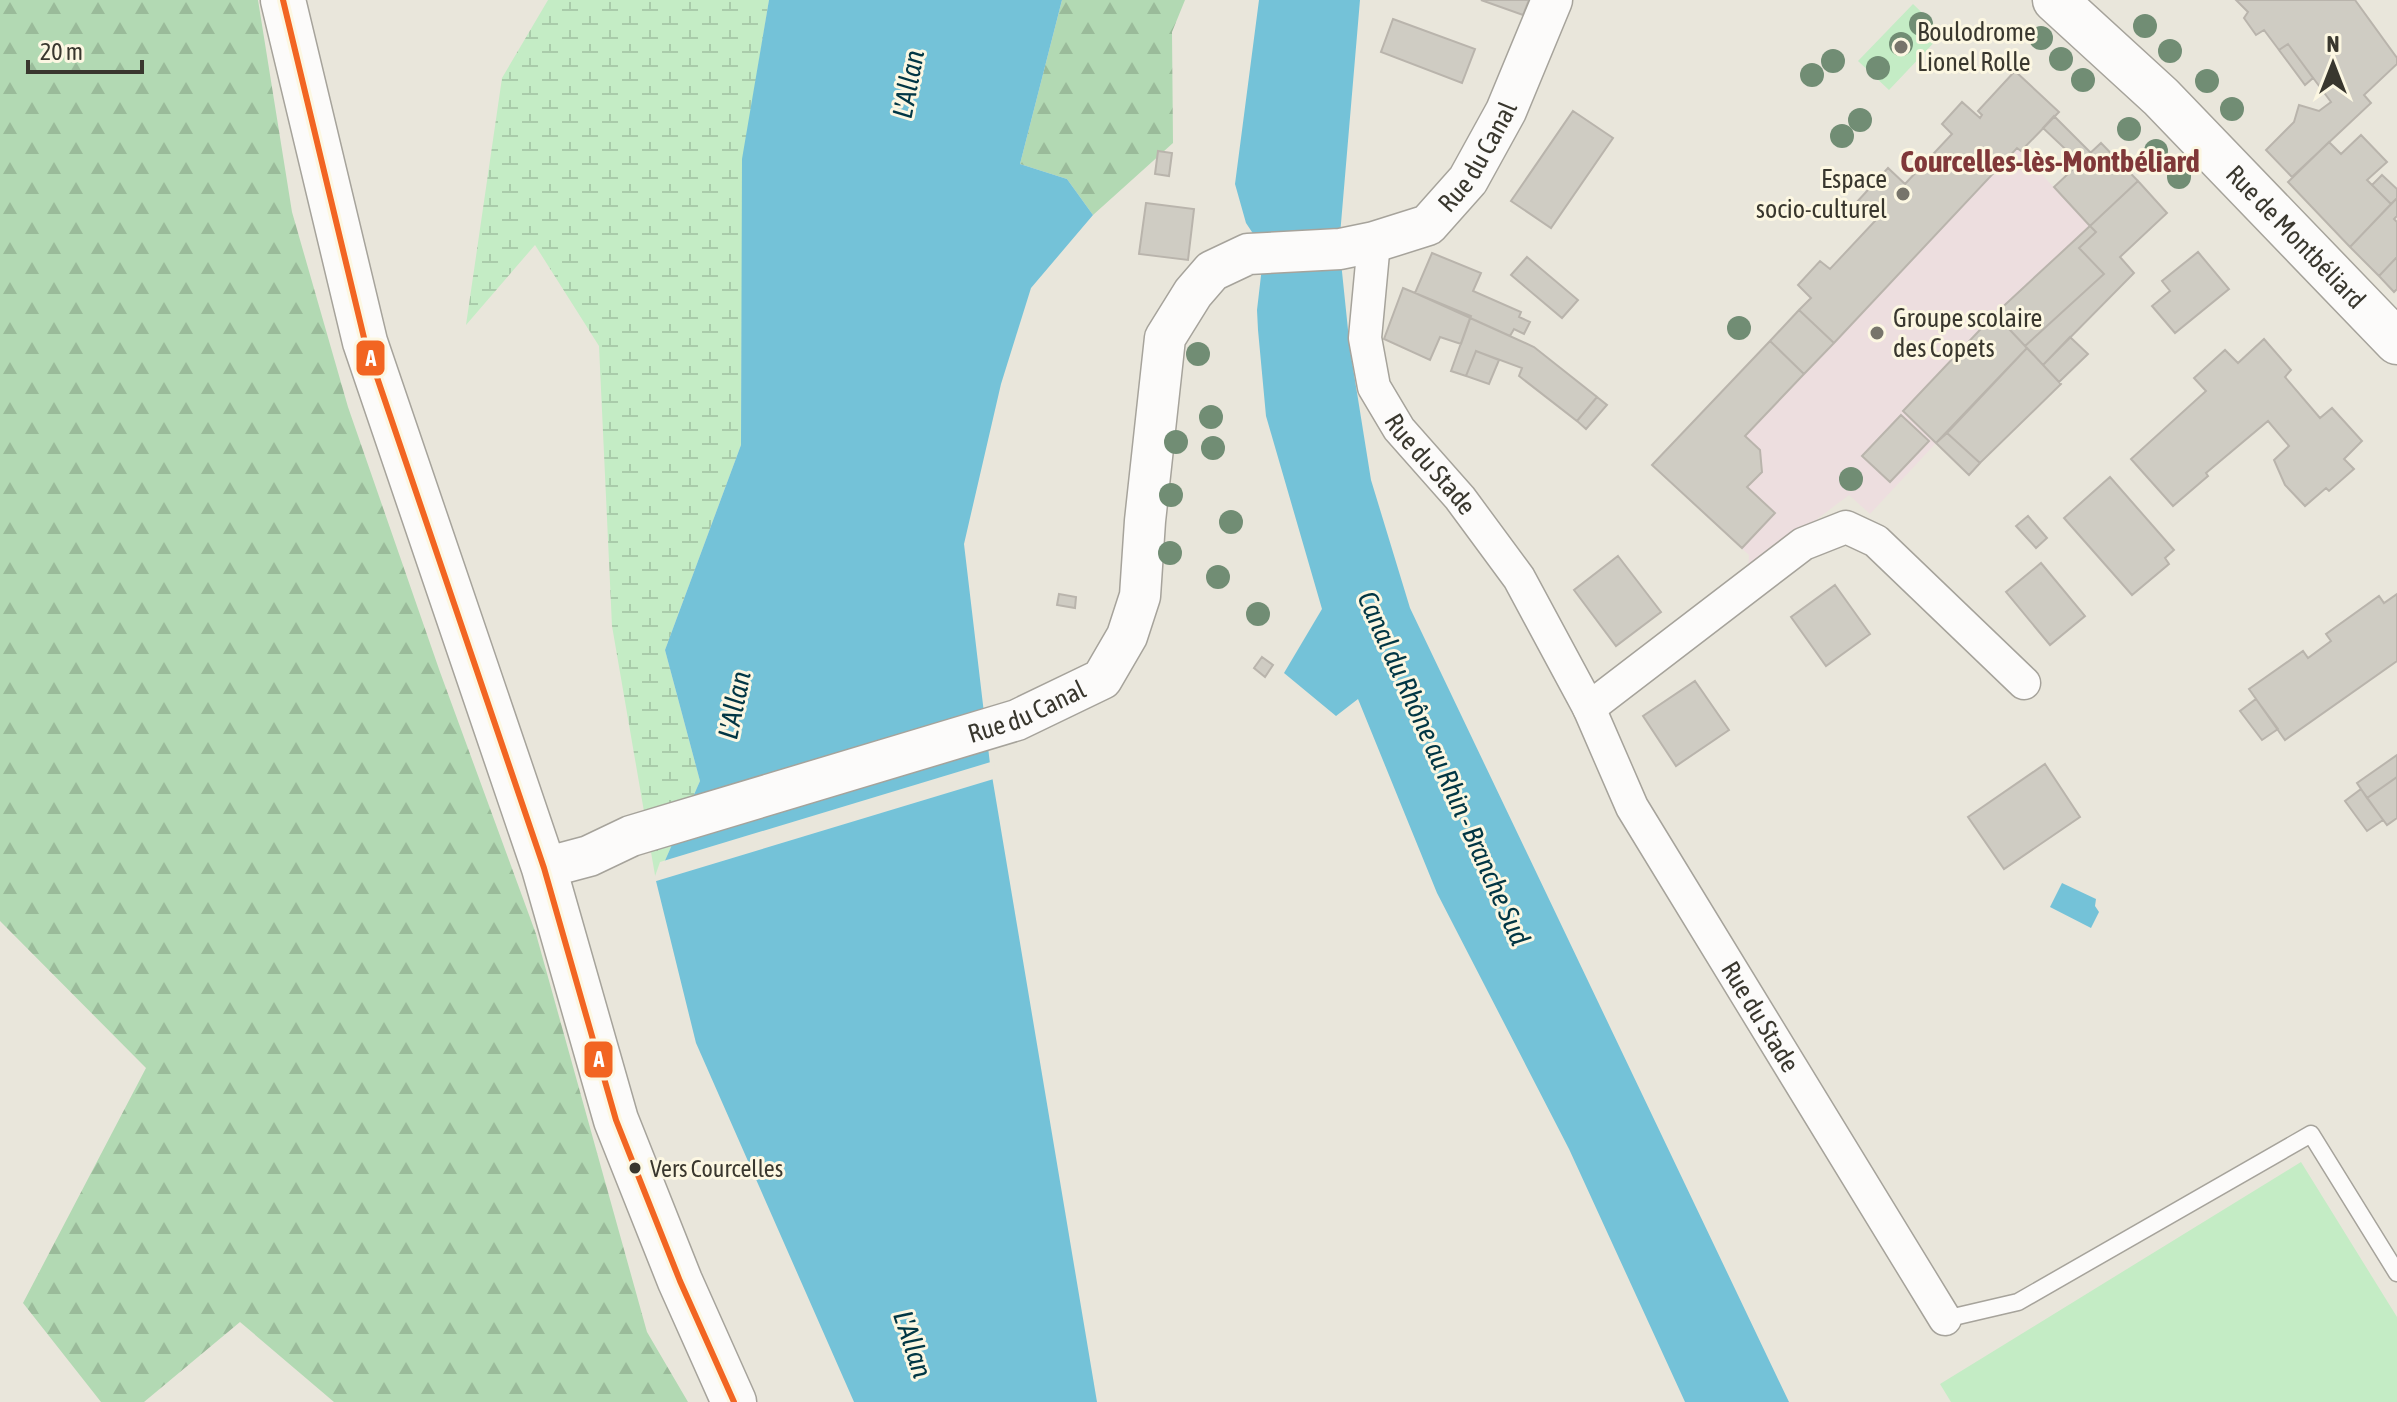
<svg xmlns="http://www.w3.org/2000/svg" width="2397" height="1402" font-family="'Asap Condensed',sans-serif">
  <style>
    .education { fill: #eddedf }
    .grass { fill: #c4ecc5 }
    .forest { fill: url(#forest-firs) }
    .wetland { fill: url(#wetland-marsh) }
    .water { fill: #74c2d8 }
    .pier { fill: #e9e6db }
    .building { fill: #cfccc3; stroke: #b9b4ac; stroke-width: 2 }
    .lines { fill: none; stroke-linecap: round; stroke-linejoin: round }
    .service-casing { stroke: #a6a39b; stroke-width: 19 }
    .minor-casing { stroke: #a6a39b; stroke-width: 35 }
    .tertiary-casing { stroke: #a6a39b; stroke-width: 43 }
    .secondary-casing { stroke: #a6a39b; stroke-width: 47 }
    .service { stroke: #fcfbfa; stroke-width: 16 }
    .minor { stroke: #fcfbfa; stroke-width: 32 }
    .tertiary { stroke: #fcfbfa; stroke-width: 40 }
    .secondary { stroke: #fcfbfa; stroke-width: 44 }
    .bus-1-casing { stroke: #fcf7e2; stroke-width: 12 }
    .bus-1 { stroke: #f26522; stroke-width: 6 }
    .tree { fill: #718d74 }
    .poi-dot { fill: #77746b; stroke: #fcf7e2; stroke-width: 3 }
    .bus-dot { fill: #39372e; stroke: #fcf7e2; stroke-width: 3 }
    .labels { text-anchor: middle; stroke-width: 6; stroke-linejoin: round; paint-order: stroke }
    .bus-label { font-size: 24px; fill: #39372e; stroke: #fcf7e2; text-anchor: start }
    .poi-label { font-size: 26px; fill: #39372e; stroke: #fcf7e2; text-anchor: start }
    .street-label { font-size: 26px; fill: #39372e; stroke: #fcf7e2 }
    .water-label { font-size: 28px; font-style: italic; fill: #013644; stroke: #fcf7e2 }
    .quarter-label { font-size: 30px; font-weight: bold; fill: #803839; stroke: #fcf7e2 }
    .line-badge { stroke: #fcf7e2; stroke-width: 3 }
    .badge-label { font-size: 22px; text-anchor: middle; font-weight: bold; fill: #fff }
  </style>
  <defs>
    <pattern id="forest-firs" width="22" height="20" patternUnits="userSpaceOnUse" patternTransform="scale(2)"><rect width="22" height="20" fill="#b2d9b3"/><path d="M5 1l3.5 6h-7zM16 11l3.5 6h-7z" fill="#9abb9a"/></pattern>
    <pattern id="wetland-marsh" width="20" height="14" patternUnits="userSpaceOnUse" patternTransform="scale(2)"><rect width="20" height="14" fill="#c4ecc5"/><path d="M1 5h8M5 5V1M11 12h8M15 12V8" fill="none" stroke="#a9cbaa"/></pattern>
  </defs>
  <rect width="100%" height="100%" fill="#e9e6db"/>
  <!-- education -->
  <path class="education" d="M1962,102L1979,118L1982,115L2017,148L2090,226L1904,412L1936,443L1870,514L1849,495L1748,571L1749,555L1652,465L1810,298L1798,285L1820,261L1830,269L1875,221L1856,203L1888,168L1906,183L1951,134L1942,124Z"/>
  <!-- grass -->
  <path class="grass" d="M1913,4L1943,33L1889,90L1858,61Z
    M2301,1162L2397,1317V1402H1951L1940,1384Z"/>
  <!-- forest -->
  <path class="forest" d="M0,0H258L292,212L348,407L440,672L536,934L647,1332L688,1402H334L240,1322L144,1402H101L23,1303L146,1068L0,921Z
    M1062,0H1185L1172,32L1173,143L1093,215L1067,179L1020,164Z"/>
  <!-- wetland -->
  <path class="wetland" d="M548,0H769L743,159L741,445L665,650L700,781L656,881L612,626L599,346L535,245L466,325L502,78Z"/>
  <!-- water -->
  <path class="water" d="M769,0H1062L1020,164L1067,179L1093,215L1031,288L1001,384L964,544L990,764L1097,1402H854L696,1043L656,881L700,781L665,650L741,445L742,159Z
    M1259,0H1360L1340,235L1341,262L1350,349L1371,480L1410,608L1789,1402H1685L1569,1149L1437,893L1358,699L1336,716L1284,673L1322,609L1266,416L1258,330L1257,310L1262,267L1258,241L1246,223L1235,184Z
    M2062,883L2096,899L2095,906L2099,912L2091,928L2050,907Z"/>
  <!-- pier -->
  <path class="pier" d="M994,761L997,778L653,882L660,862Z"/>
  <!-- building -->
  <path class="building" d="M1481,0H1529L1523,15Z
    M2236,0H2355L2397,58V64L2364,95L2371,103L2292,177L2266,150L2294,122L2299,105L2319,111L2331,102L2288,44L2279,50L2264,30L2256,35L2244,18L2248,12Z
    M1393,19L1475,49L1462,83L1381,52Z
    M2288,44L2313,78L2305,85L2279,50Z
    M2015,71L2059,112L2021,151L2017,148L1834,343L1799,310L1811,298L1798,285L1820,261L1830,269L1875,221L1856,203L1888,168L1905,184L1952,134L1942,124L1962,102L1980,118L1982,115L1978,111Z
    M1573,111L1613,138L1551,228L1511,201Z
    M2054,116L2091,153L2080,163L2043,128Z
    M2361,135L2387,162L2367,180L2391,204L2350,247L2288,182L2329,142L2341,154Z
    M2101,143L2138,181L2090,226L2054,187Z
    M1158,151L1172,153L1169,176L1155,174Z
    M2382,175L2397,189V198L2391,204L2372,185Z
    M2138,181L2167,213L2120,257L2134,273L2043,365L2025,346L2104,274L2079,248L2096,232L2090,226Z
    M2397,198V216L2394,219L2397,222V257L2379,276L2350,247Z
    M1146,203L1194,209L1188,260L1139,254Z
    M2090,226L2096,232L2079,248L2104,274L2025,346L1995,314Z
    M2198,252L2229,289L2175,333L2152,306L2170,291L2162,281Z
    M1432,253L1481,273L1473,291L1521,312L1519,317L1530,322L1524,334L1514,329L1510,336L1415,293Z
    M1527,257L1578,300L1562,318L1511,275Z
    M2397,257V289L2394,292L2379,276Z
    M1403,288L1471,316L1461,344L1440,337L1430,360L1384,339Z
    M1799,310L1834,343L1804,374L1770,341Z
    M1995,314L2027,348L1936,443L1903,411Z
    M1470,318L1534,347L1597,397L1577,421L1519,376L1522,368L1476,351L1466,376L1451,371Z
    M2070,337L2088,354L2059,382L2043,365Z
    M2264,339L2291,370L2285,377L2320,418L2332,408L2362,441L2344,459L2354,469L2329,491L2326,488L2305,506L2285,485L2274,460L2289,446L2268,421L2206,473L2208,476L2173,506L2131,459L2206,391L2194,378L2225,350L2238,363Z
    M1770,341L1804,374L1745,436L1760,450L1762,472L1747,487L1775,513L1742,548L1652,465Z
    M2027,348L2061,384L1980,463L1947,433Z
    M1476,351L1499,360L1489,384L1466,376Z
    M1597,397L1607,405L1586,429L1577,421Z
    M1901,415L1929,441L1890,482L1862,456Z
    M1947,433L1980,463L1969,475L1936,443Z
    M2110,477L2174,550L2165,558L2169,564L2132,595L2064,518Z
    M2028,516L2047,538L2036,548L2016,526Z
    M1618,556L1661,612L1616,646L1574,590Z
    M2041,563L2085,616L2050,645L2006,592Z
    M1835,585L1870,634L1826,666L1791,617Z
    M1059,594L1076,597L1075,608L1057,605Z
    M2397,594V661L2285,740L2249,689L2303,651L2308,658L2331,641L2326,634L2379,596L2384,603Z
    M1262,657L1273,665L1265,677L1254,668Z
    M1695,681L1729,730L1676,766L1643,716Z
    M2256,699L2278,729L2262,740L2240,711Z
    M2397,755V777L2367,798L2357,783Z
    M2045,764L2080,817L2004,869L1968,817Z
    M2397,777V818L2387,825L2367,798Z
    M2361,789L2383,820L2367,831L2345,801Z"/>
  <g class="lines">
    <!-- service casing -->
    <g class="service-casing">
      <path id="service" d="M1945,1319L2018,1302L2311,1134L2397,1273"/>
    </g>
    <!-- minor casing -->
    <g class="minor-casing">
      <g id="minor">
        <path id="s1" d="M1374,242L1365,338L1374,387L1399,429L1460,498L1519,578L1589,708L1632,807L1945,1319"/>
        <path d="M1589,708L1803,544L1846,527L1876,541L2024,683"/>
      </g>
    </g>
    <!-- tertiary casing -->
    <g class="tertiary-casing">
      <g id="tertiary">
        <path id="s2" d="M544,868L589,856L631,836L1017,720L1102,679L1127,636L1140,596L1145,521L1165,338L1193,293L1212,271L1248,254L1340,249L1374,242L1428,225L1468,180L1506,111L1552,0"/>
      </g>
    </g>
    <!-- secondary casing -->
    <g class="secondary-casing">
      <g id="secondary">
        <path d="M283,0L365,342L544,868L616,1120L680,1281L734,1402"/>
        <path id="s3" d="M2055,0L2161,97L2397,342"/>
      </g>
    </g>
    <!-- service -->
    <use href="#service" class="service"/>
    <!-- minor -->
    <use href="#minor" class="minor"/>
    <!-- tertiary -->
    <use href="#tertiary" class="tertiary"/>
    <!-- secondary -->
    <use href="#secondary" class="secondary"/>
    <!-- bus-1 casing -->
    <g class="bus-1-casing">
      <path id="bus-1" d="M283,0L365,342L544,868L616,1120L680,1281L734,1402"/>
    </g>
    <!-- bus-1 -->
    <use href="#bus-1" class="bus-1"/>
  </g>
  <!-- trees -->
  <g class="tree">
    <circle cx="1921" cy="24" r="12"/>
    <circle cx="2145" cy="26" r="12"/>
    <circle cx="2041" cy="38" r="12"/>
    <circle cx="1901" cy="44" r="12"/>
    <circle cx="2170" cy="51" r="12"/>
    <circle cx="2061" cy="59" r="12"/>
    <circle cx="1833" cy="61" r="12"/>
    <circle cx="1878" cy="68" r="12"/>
    <circle cx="1812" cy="75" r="12"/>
    <circle cx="2083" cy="80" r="12"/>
    <circle cx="2207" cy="81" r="12"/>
    <circle cx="2232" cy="109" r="12"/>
    <circle cx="1860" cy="120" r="12"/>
    <circle cx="2129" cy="129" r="12"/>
    <circle cx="1842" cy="136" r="12"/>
    <circle cx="2156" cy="151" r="12"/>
    <circle cx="2179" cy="177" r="12"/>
    <circle cx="1739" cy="328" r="12"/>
    <circle cx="1198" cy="354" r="12"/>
    <circle cx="1211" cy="417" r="12"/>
    <circle cx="1176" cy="442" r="12"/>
    <circle cx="1213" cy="448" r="12"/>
    <circle cx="1851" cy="479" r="12"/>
    <circle cx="1171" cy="495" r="12"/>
    <circle cx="1231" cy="522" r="12"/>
    <circle cx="1170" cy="553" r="12"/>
    <circle cx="1218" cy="577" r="12"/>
    <circle cx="1258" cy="614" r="12"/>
  </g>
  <!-- markers -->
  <g class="poi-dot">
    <circle cx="1901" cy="47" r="8"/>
    <circle cx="1903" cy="194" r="8"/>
    <circle cx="1877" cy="333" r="8"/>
  </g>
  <circle class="bus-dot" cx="635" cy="1168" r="7"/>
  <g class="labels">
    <!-- bus labels -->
    <g class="bus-label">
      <text x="650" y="1177">Vers Courcelles</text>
    </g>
    <!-- poi labels -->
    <g class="poi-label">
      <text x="1917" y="41">Boulodrome<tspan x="1917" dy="30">Lionel Rolle</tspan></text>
      <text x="1887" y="188" text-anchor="end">Espace<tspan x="1887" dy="30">socio-culturel</tspan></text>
      <text x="1893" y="327">Groupe scolaire<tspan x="1893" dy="30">des Copets</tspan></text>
    </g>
    <!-- street labels -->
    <g class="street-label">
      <text dy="9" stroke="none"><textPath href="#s2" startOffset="1332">Rue du Canal</textPath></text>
      <text dy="9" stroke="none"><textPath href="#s3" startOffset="338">Rue de Montbéliard</textPath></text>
      <text dy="9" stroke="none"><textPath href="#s1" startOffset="242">Rue du Stade</textPath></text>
      <text dy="9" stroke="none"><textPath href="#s2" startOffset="508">Rue du Canal</textPath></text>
      <text dy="9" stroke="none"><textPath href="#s1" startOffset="888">Rue du Stade</textPath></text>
    </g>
    <!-- water labels -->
    <g class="water-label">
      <text transform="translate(908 84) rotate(-79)" y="10">L'Allan</text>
      <text transform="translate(734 705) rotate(-78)" y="10">L'Allan</text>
      <text transform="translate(1444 768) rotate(66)" y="10">Canal du Rhône au Rhin - Branche Sud</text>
      <text transform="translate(913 1344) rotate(72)" y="10">L'Allan</text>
    </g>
    <!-- quarter labels -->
    <g class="quarter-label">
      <text x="2050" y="172">Courcelles-lès-Montbéliard</text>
    </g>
  </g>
  <g class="line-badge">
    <rect x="355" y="339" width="31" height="38" rx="8" fill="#f26522"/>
    <rect x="583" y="1040" width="31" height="39" rx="8" fill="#f26522"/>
  </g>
  <g class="badge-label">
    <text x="371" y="366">A</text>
    <text x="599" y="1067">A</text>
  </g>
  <!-- north arrow -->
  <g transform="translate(2333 64)" stroke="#fcf7e2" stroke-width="6" paint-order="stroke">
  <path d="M0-6L14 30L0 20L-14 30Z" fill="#39372e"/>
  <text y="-12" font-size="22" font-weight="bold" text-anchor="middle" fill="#39372e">N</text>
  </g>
  <!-- scale -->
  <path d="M28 60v12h114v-12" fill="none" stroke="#39372e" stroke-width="4"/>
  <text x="40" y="60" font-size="24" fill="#39372e" stroke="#fcf7e2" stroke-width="6" paint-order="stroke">20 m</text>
</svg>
